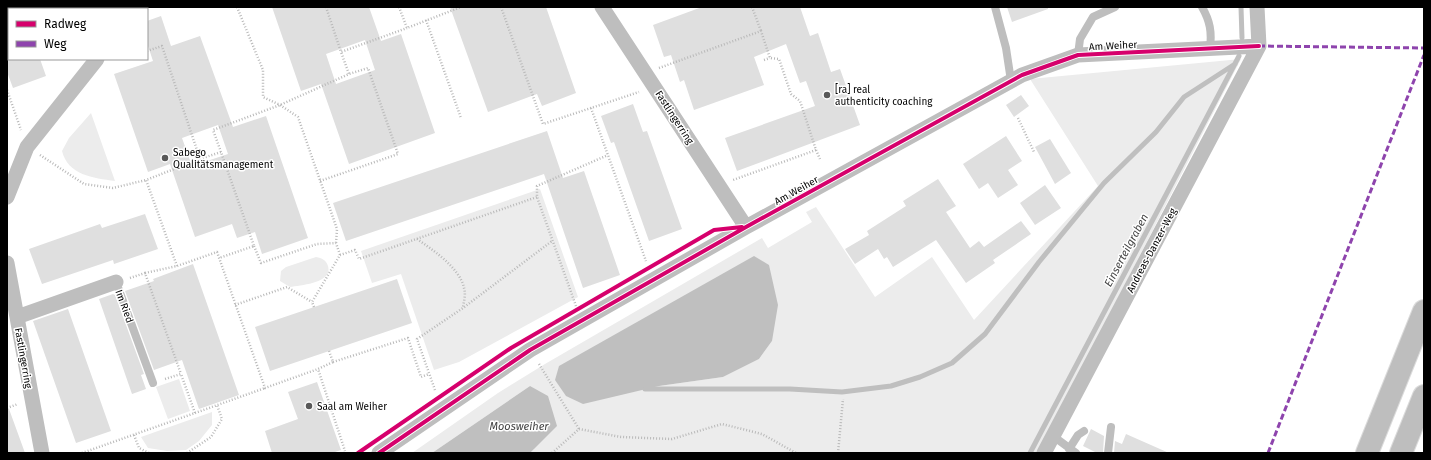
<svg xmlns="http://www.w3.org/2000/svg" width="1431" height="460" font-family="'Fira Sans',sans-serif">
  <style>
    .green { fill: #ececec; fill-rule: evenodd }
    .water { fill: #bfbfbf }
    .lines { fill: none; stroke-linecap: round; stroke-linejoin: round }
    .stream { stroke: #bfbfbf; stroke-width: 5 }
    .building { fill: #dfdfdf; fill-rule: evenodd }
    .highway-casing { stroke: #dbdbdb; stroke-width: 24 }
    .path { stroke: #b9b9b9; stroke-width: 2.5; stroke-dasharray: 1 2; stroke-linecap: butt }
    .lane { stroke: #bebebe; stroke-width: 8 }
    .street { stroke: #bebebe; stroke-width: 15 }
    .highway { stroke: #bebebe; stroke-width: 22 }
    .quiet { stroke: #8e44ad; stroke-width: 3; stroke-dasharray: 6 3; stroke-linecap: butt }
    .cycleway-casing { stroke: #fff; stroke-width: 6 }
    .cycleway { stroke: #d6006c; stroke-width: 4 }
    .poi-dot { fill: #595959; stroke: #fff; stroke-width: 1.5 }
    .labels { text-anchor: middle; stroke-width: 3; stroke-linejoin: round; paint-order: stroke }
    .street-label { font-size: 10px; fill: #000; stroke: #fff }
    .poi-label { font-size: 10px; fill: #000; stroke: #fff; text-anchor: start }
    .water-label { font-size: 11px; font-style: italic; fill: #444; stroke: #fff }
  </style>
  <rect width="100%" height="100%" fill="#fff"/>
  <!-- green -->
  <path class="green" d="M1241,59L1038,453H530L534,449L530,386L432,453H412L498,393L545,364L762,238L768,248L812,222L806,212L816,207L875,297L932,257L974,320L1098,186L1030,79ZM772,341L759,359L723,377L659,386Z
    M91,113L115,181C93,178 68,175 62,151L69,138Z
    M540,189L578,297L459,362L434,370L401,274L372,283L361,251Z
    M316,257C322,258 326,260 328,266C333,283 301,285 290,287L280,281L281,271L286,267Z
    M179,379L190,411L168,419L156,387Z
    M212,412V425L199,441L186,450L167,451L148,448L141,437Z"/>
  <!-- water -->
  <path class="water" d="M754,256L769,265L778,305L772,341L759,359L723,377L659,386L583,404L566,396L555,380L559,366Z
    M530,386L548,396L557,426L530,453H432Z"/>
  <g class="lines">
    <!-- stream -->
    <path class="stream" d="M1241,7L1242,38
      M645,389H790L842,392L891,386L920,377L952,363L985,334L1039,262L1104,183L1156,132L1184,97L1235,64
      M1030,453L1239,56"/>
  </g>
  <!-- building -->
  <path class="building" d="M272,7H369L381,41L401,34L435,133L349,164L321,84L301,91ZM365,40L375,70L336,84L326,54Z
    M450,7H546L576,93L542,106L537,94L488,112Z
    M702,7H800L810,36L818,33L831,72L840,69L860,125L737,171L725,138L815,106L806,81L800,83L786,44L754,57L764,85L694,110L684,80L680,82L671,55L664,57L653,25Z
    M1007,7H1048V9L1012,22Z
    M161,16L171,46L200,36L233,127L266,116L308,238L262,254L255,232L237,238L232,224L195,237L170,164L148,172L114,74L153,61L147,43V21ZM218,125L228,154L192,166L182,138Z
    M7,59H40L46,76L13,88L7,72Z
    M1021,95L1029,106L1014,117L1006,105Z
    M633,104L643,132L647,131L682,229L649,241L614,142L611,143L601,116Z
    M547,131L563,178L584,171L620,275L583,288L544,174L346,241L333,203Z
    M1006,136L1022,161L1008,170L1018,185L998,198L988,183L979,189L963,164Z
    M1050,139L1071,173L1055,184L1035,147Z
    M938,179L956,206L946,212L970,248L979,241L984,247L1021,221L1031,234L993,260L995,263L966,283L936,240L893,267L887,257L884,259L878,249L855,264L845,249L869,235L867,231L906,206L903,201Z
    M1045,185L1061,208L1035,225L1020,203Z
    M145,214L158,249L114,264L113,260L42,284L29,249L100,224L102,228Z
    M193,264L239,395L199,409L182,360L154,370L125,291L154,281L153,279Z
    M397,279L412,323L270,371L255,327Z
    M113,294L115,295L144,374L141,375L146,389L132,394L99,299Z
    M68,309L111,431L76,443L33,321Z
    M317,382L341,450L332,453H272L265,431L298,419L288,392Z
    M7,409H9L25,453H7Z
    M1091,429L1104,436L1103,453H1097L1083,446Z
    M1126,434L1169,453H1114L1115,441L1122,444Z"/>
  <g class="lines">
    <!-- highway casing -->
    <g class="highway-casing">
      <path id="highway" d="M1367,453L1424,311
        M1401,453L1424,396"/>
    </g>
    <!-- path -->
    <path class="path" d="M56,7V9
      M237,7L263,70V97L280,105L298,117L337,229L336,243
      M326,7L341,52L407,28
      M399,7L407,28L461,7
      M501,7L543,124L639,92
      M752,7L761,31
      M426,20L461,118
      M147,51L162,46L200,159L221,152L254,246L219,258
      M764,60L770,58
      M659,68L761,31L770,58L779,59L791,94L800,101L816,150L733,180
      M7,90L21,130
      M591,108L646,261
      M1018,118L1034,152
      M816,150L820,159
      M221,152L213,130L280,105L349,74L341,52
      M40,155L84,184L113,188L146,180
      M320,181L398,154L368,68L349,74
      M417,239C433,250 460,268 464,288C466,294 464,301 463,307
      M254,246L261,263L317,244L336,243L340,255
      M177,266L146,180L200,159
      M145,273L177,266L217,252L265,388L318,369
      M130,278L145,273L181,374
      M235,305L287,287L312,302
      M576,306L537,197V186L608,155
      M314,307L312,302L340,255L355,250L359,259L537,197
      M329,351L333,362L318,369L345,451
      M333,362L408,338L421,377L429,374
      M539,364L579,429
      M435,390L417,339L463,308L552,241
      M7,408L18,404
      M195,413L265,388
      M134,435L139,448L149,453
      M82,453L195,413L181,374L165,379
      M187,453L211,437L222,419L217,405
      M552,453L579,429L621,437L672,439L722,424L762,434L796,453
      M838,453L843,399"/>
    <!-- lane -->
    <path class="lane" d="M995,7L1006,48L1011,81
      M1202,7C1210,21 1212,32 1210,48
      M1078,55L1080,39L1093,17L1115,7
      M116,282L153,383
      M1053,436L1076,453
      M1069,449L1078,435L1084,431
      M1108,453L1111,427"/>
    <!-- street -->
    <path class="street" d="M602,7L746,227
      M135,9L136,7
      M7,197L27,147L97,59
      M7,263L42,453
      M17,317L116,282
      M379,453L530,350L746,227L1022,75L1078,55L1259,46
      M1044,453L1259,46L1257,7"/>
    <!-- highway -->
    <use href="#highway" class="highway"/>
    <!-- quiet -->
    <path class="quiet" d="M1259,46L1424,48
      M1268,453L1424,55"/>
    <!-- cycleway casing -->
    <g class="cycleway-casing">
      <path id="cycleway" d="M358,453L511,348L714,230L742,227
        M379,453L530,350L746,227L1022,75L1078,55L1259,46"/>
    </g>
    <!-- cycleway -->
    <use href="#cycleway" class="cycleway"/>
  </g>
  <!-- markers -->
  <g class="poi-dot">
    <circle cx="827" cy="95" r="4"/>
    <circle cx="165" cy="158" r="4"/>
    <circle cx="309" cy="406" r="4"/>
  </g>
  <g class="labels">
    <!-- street labels -->
    <g class="street-label">
      <text transform="translate(1113 45) rotate(-3)" y="4">Am Weiher</text>
      <text transform="translate(675 117) rotate(57)" y="4">Fastlingerring</text>
      <text transform="translate(796 190) rotate(-29)" y="4">Am Weiher</text>
      <text transform="translate(1151 250) rotate(-62)" y="4">Andreas-Danzer-Weg</text>
      <text transform="translate(125 306) rotate(70)" y="4">Im Ried</text>
      <text transform="translate(24 358) rotate(80)" y="4">Fastlingerring</text>
    </g>
    <!-- poi labels -->
    <g class="poi-label">
      <text x="835" y="93">[ra] real<tspan x="835" dy="12">authenticity coaching</tspan></text>
      <text x="173" y="156">Sabego<tspan x="173" dy="12">Qualitätsmanagement</tspan></text>
      <text x="317" y="410">Saal am Weiher</text>
    </g>
    <!-- water labels -->
    <g class="water-label">
      <text transform="translate(1126 250) rotate(-62)" y="4">Einserteilgraben</text>
      <text x="519" y="430">Moosweiher</text>
    </g>
  </g>
  <!-- border -->
  <rect width="1431" height="460" fill="none" stroke="#000000" stroke-width="16"/>
  <!-- legend -->
  <rect x="8" y="8" width="140" height="52" fill="#ffffff" stroke="#999999"/>
  <rect x="16" y="21" width="20" height="6" fill="#d6006c" stroke="#999999"/>
  <text x="44" y="28" font-size="12" fill="#000000">Radweg</text>
  <rect x="16" y="41" width="20" height="6" fill="#8e44ad" stroke="#999999"/>
  <text x="44" y="48" font-size="12" fill="#000000">Weg</text>
</svg>
